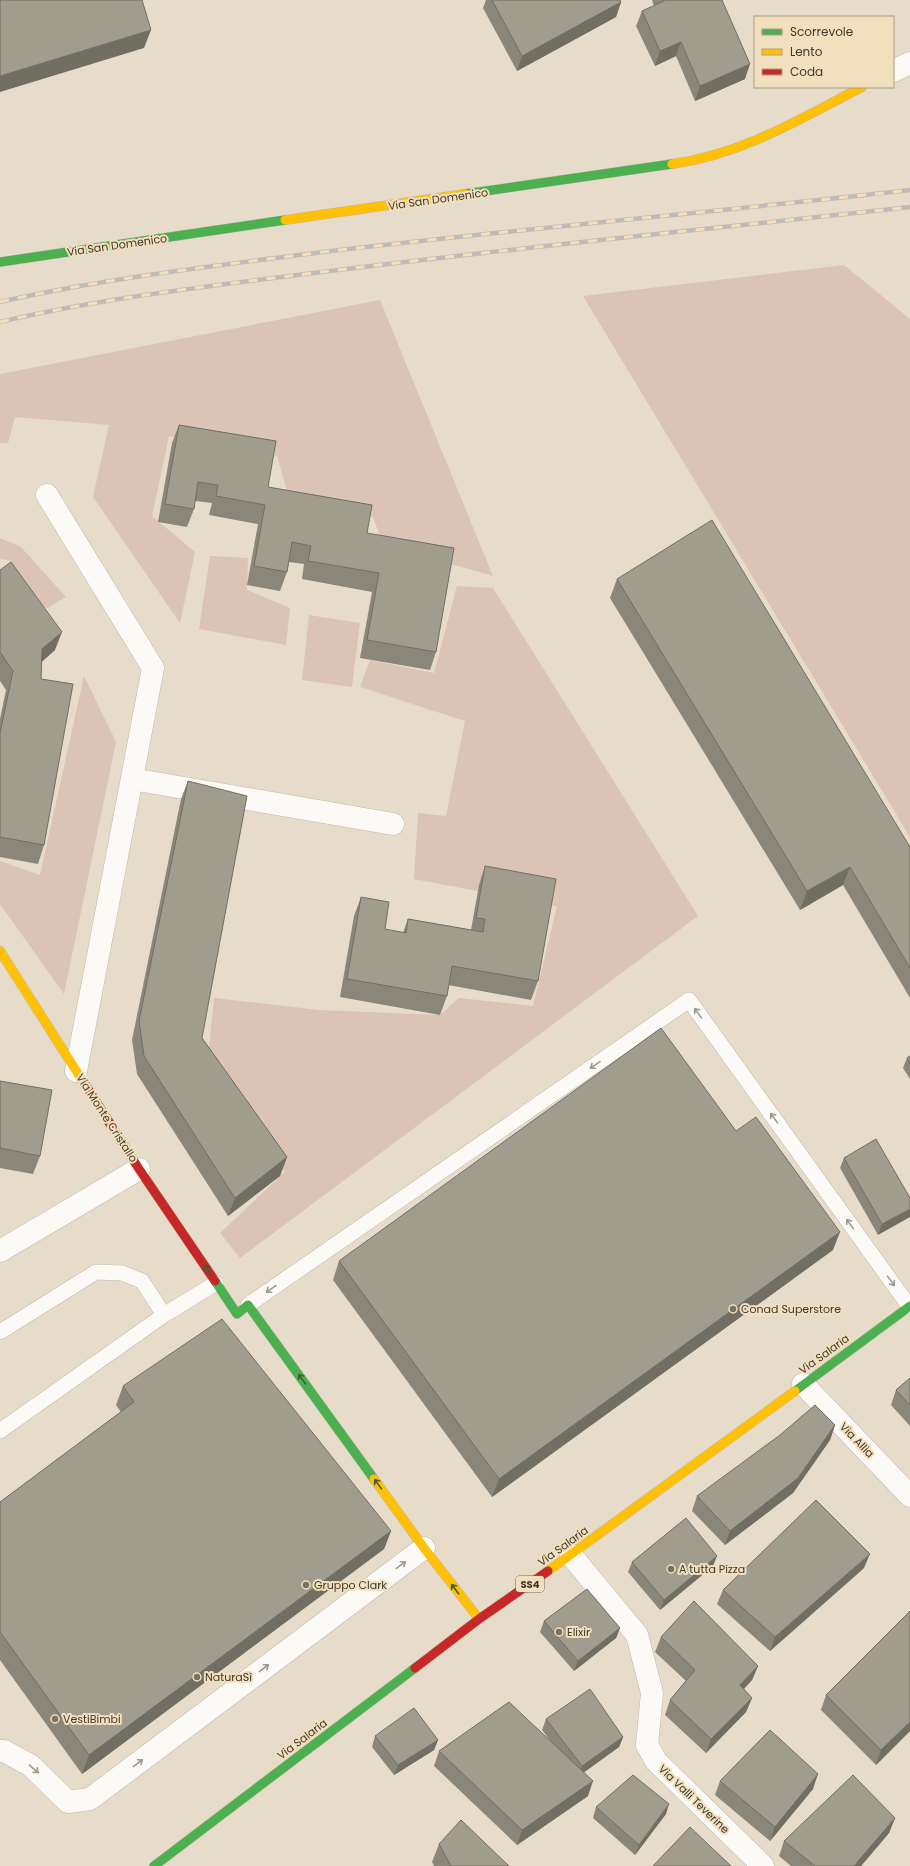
<svg xmlns="http://www.w3.org/2000/svg" width="910" height="1866" font-family="Poppins,sans-serif">
  <style>
    .green { fill: #dbc3b6 }
    .lines { fill: none; stroke-linecap: round; stroke-linejoin: round }
    .lane-casing { stroke: #c0b9aa; stroke-width: 16 }
    .street-casing { stroke: #c0b9aa; stroke-width: 23 }
    .fast-casing { stroke: #c0b9aa; stroke-width: 10 }
    .slow-casing { stroke: #c0b9aa; stroke-width: 10 }
    .jam-casing { stroke: #c0b9aa; stroke-width: 10 }
    .path { stroke: #dfdcd7; stroke-width: 2.5; stroke-dasharray: 1 3; stroke-linecap: butt }
    .lane { stroke: #fbfaf7; stroke-width: 15 }
    .street { stroke: #fbfaf7; stroke-width: 22 }
    .fast { stroke: #4caf50; stroke-width: 9 }
    .slow { stroke: #ffc107; stroke-width: 9 }
    .jam { stroke: #c62828; stroke-width: 9 }
    .rail-casing { stroke: #bfbcb7; stroke-width: 4.5 }
    .rail { stroke: #f2dfbd; stroke-width: 3; stroke-dasharray: 9; stroke-linecap: butt }
    .wall { fill: #8a877a }
    .shaded-wall { fill: #716e63 }
    .building { fill: #a19d8e; stroke: #716e63 }
    .oneway { stroke: #9e9a92 }
    .oneway2 { stroke: #445c37 }
    .poi-dot { fill: #7b7263; stroke: #f2dfbd; stroke-width: 1.5 }
    .labels { text-anchor: middle; stroke-width: 4; stroke-linejoin: round; paint-order: stroke }
    .shield { fill: #f2dfbd; stroke: #766b58; stroke-width: 1 }
    .shield-label { font-size: 10px; font-weight: bold; fill: #41392c }
    .street-label { font-size: 11px; fill: #41392c; stroke: #f2dfbd }
    .poi-label { font-size: 11px; fill: #41392c; stroke: #f2dfbd; text-anchor: start }
  </style>
  <rect width="100%" height="100%" fill="#e6dcc9"/>
  <!-- green -->
  <path class="green" d="M844,265L910,319V837L583,296Z
    M380,300L493,576L423,556L386,553L373,517L290,502L277,456L169,436L152,516L195,552L180,623L93,497L109,425L15,417L8,443H0V374Z
    M0,538L21,547L66,597L46,609L9,560L0,559Z
    M210,556L248,558L247,590L290,608L286,645L199,629Z
    M457,586L493,588L698,916L240,1258L220,1233L285,1172L204,1054L209,1047L214,998L319,1010L440,1015L459,998L533,1006L557,906L414,879L418,813L446,816L465,721L360,687L370,660L434,673Z
    M309,615L360,623L352,687L302,680Z
    M84,676L116,742L64,994L0,904V861L40,875Z"/>
  <g class="lines">
    <!-- lane casing -->
    <g class="lane-casing">
      <path id="lane" d="M248,1305L689,1000L909,1306
        M0,1332L96,1272L122,1273L142,1281L164,1315
        M0,1431L164,1315L216,1283"/>
    </g>
    <!-- street casing -->
    <g class="street-casing">
      <path id="street" d="M893,71L910,63
        M47,495L153,668L76,1071
        M132,779L393,824
        M0,1251L139,1169
        M803,1384L910,1496
        M571,1555L637,1635L652,1693L647,1745L656,1761L763,1866
        M0,1751H4L30,1765L68,1802L90,1799L424,1548"/>
    </g>
    <!-- fast casing -->
    <g class="fast-casing">
      <path id="fast" d="M465,194L672,164
        M0,262L285,220
        M215,1281L237,1314L248,1305L374,1479
        M795,1391L910,1306
        M154,1866L415,1668"/>
    </g>
    <!-- slow casing -->
    <g class="slow-casing">
      <path id="slow" d="M672,164C743,154 800,119 862,87
        M285,220L465,194
        M0,951L84,1083
        M374,1479L424,1548L479,1619
        M548,1571L795,1391"/>
    </g>
    <!-- jam casing -->
    <g class="jam-casing">
      <path id="jam" d="M84,1083L139,1169L215,1281
        M415,1668L479,1619L548,1571"/>
    </g>
    <!-- path -->
    <path class="path" d="M93,1866L436,1610"/>
    <!-- lane -->
    <use href="#lane" class="lane"/>
    <!-- street -->
    <use href="#street" class="street"/>
    <!-- fast -->
    <use href="#fast" class="fast"/>
    <!-- slow -->
    <use href="#slow" class="slow"/>
    <!-- jam -->
    <use href="#jam" class="jam"/>
    <!-- rail casing -->
    <g class="rail-casing">
      <path id="rail" d="M0,302C106,278 215,266 323,252C519,229 715,212 910,190
        M0,322C103,298 209,286 314,273C512,248 711,229 910,207"/>
    </g>
    <!-- rail -->
    <use href="#rail" class="rail"/>
  </g>
  <!-- wall -->
  <path class="wall" d="M486,0H620L621,2L616,17L517,71L483,8Z
    M652,0H722L745,79L695,101L676,56L655,66L636,26L642,11L654,6Z
    M179,425L268,487L367,533L436,652L430,670L360,658L372,592L302,579L304,564L289,562L287,572L280,591L247,585L258,524L209,515L212,503L195,501L194,509L187,527L158,522L172,443Z
    M0,570L55,650L41,662L44,845L38,864L0,857V719L6,690L0,681Z
    M617,579L910,847V998L843,885L800,910L610,598Z
    M188,781L202,1038L287,1157L280,1176L228,1216L137,1074L132,1040L181,799Z
    M485,866L538,981L531,1000L448,985L447,996L440,1015L340,997L354,916L361,897L385,929L403,933L408,919L471,930L479,885Z
    M910,1056V1079L903,1068L907,1058Z
    M0,1081L40,1156L33,1174L0,1168Z
    M736,1131L833,1250L492,1497L333,1280L339,1261Z
    M844,1158L910,1198L878,1235L840,1168Z
    M910,1378V1426L891,1405L896,1390Z
    M123,1386L391,1531L384,1549L82,1774L0,1660V1502L121,1412L116,1405Z
    M835,1425L830,1440L793,1493L725,1545L692,1511L697,1496Z
    M632,1562L713,1566L660,1610L628,1572Z
    M864,1568L770,1651L717,1604L723,1590Z
    M910,1611V1731L876,1765L821,1710L826,1695Z
    M544,1621L620,1628L616,1638L574,1671L540,1632Z
    M661,1637L758,1666L752,1680L744,1689L752,1698L746,1712L706,1753L665,1715L670,1700L686,1681L655,1652Z
    M546,1719L623,1737L619,1747L584,1772L588,1796L517,1845L434,1766L439,1751L552,1743L542,1730Z
    M375,1736L438,1740L434,1750L394,1775L372,1747Z
    M720,1781L813,1789L770,1841L715,1795Z
    M596,1807L666,1814L635,1855L593,1818Z
    M895,1818L889,1833L861,1866H791L779,1856L784,1841Z
    M439,1844L509,1866H434L432,1862Z"/>
  <!-- shaded-wall -->
  <path class="shaded-wall" d="M621,2L616,17L517,71L522,56Z
    M151,30L144,48L0,92V76Z
    M681,42L676,56L655,66L660,51Z
    M750,64L745,79L695,101L700,86Z
    M62,632L55,650L35,668L42,649Z
    M850,867L843,885L800,910L807,891Z
    M287,1157L280,1176L228,1216L235,1198Z
    M910,1209V1217L878,1235L882,1224Z
    M840,1232L833,1250L492,1497L499,1479Z
    M835,1425L830,1440L793,1493L725,1545L730,1531Z
    M391,1531L384,1549L82,1774L89,1755Z
    M870,1554L864,1568L770,1651L775,1637Z
    M717,1556L713,1566L660,1610L664,1600Z
    M620,1628L616,1638L574,1671L578,1661Z
    M758,1666L752,1680L734,1699L740,1685Z
    M752,1698L746,1712L706,1753L711,1739Z
    M910,1722V1731L876,1765L881,1750Z
    M623,1737L619,1747L579,1776L582,1766Z
    M438,1740L434,1750L394,1775L398,1765Z
    M818,1774L813,1789L770,1841L775,1827Z
    M593,1781L588,1796L517,1845L522,1830Z
    M669,1804L666,1814L635,1855L639,1845Z
    M895,1818L889,1833L861,1866H854Z"/>
  <!-- building -->
  <path class="building" d="M0,0H142L151,30L0,76Z
    M492,0H620L621,2L522,56Z
    M664,0H722L750,64L700,86L681,42L660,51L642,11L664,1Z
    M179,425L276,441L268,487L372,505L367,533L454,548L436,652L367,640L379,573L308,561L311,546L292,542L287,572L254,566L265,505L216,496L218,485L198,482L194,509L165,504Z
    M712,520L910,847V968L850,867L807,891L617,579Z
    M11,562L62,632L42,649L41,679L73,684L44,845L0,837V733L13,671L0,652V570Z
    M188,781L247,796L202,1038L287,1157L235,1198L144,1056L139,1021Z
    M485,866L556,879L538,981L452,966L447,996L347,979L361,897L389,902L385,929L406,933L408,919L483,932L485,919L476,918Z
    M661,1028L736,1131L756,1117L840,1232L499,1479L339,1261Z
    M910,1056V1063L907,1058Z
    M0,1081L52,1090L40,1156L0,1148Z
    M876,1139L910,1198V1209L882,1224L844,1158Z
    M222,1319L391,1531L89,1755L0,1632V1502L134,1402L123,1386Z
    M910,1378V1405L896,1390Z
    M815,1405L835,1425L798,1478L730,1531L697,1496L780,1435Z
    M816,1500L870,1554L775,1637L723,1590Z
    M686,1518L717,1556L664,1600L632,1562Z
    M587,1589L620,1628L578,1661L544,1621Z
    M694,1601L758,1666L740,1685L752,1698L711,1739L670,1700L695,1670L661,1637Z
    M910,1611V1722L881,1750L826,1695Z
    M590,1689L623,1737L582,1766L546,1719Z
    M509,1702L593,1781L522,1830L439,1751Z
    M414,1708L438,1740L398,1765L375,1736Z
    M770,1730L818,1774L775,1827L720,1781Z
    M633,1775L669,1804L639,1845L596,1807Z
    M853,1775L895,1818L854,1866H815L784,1841Z
    M461,1820L509,1866H451L439,1844Z
    M690,1827L731,1866H653Z"/>
  <!-- one-way arrows -->
  <defs><path id="oneway-shaft" d="M-6 0H5M1.5-3L5.5 0L1.5 3" fill="none" stroke-width="1.6" stroke-linecap="round" stroke-linejoin="round"/></defs>
  <g class="oneway">
    <use href="#oneway-shaft" transform="translate(698 1013) rotate(-126)"/>
    <use href="#oneway-shaft" transform="translate(595 1065) rotate(145)"/>
    <use href="#oneway-shaft" transform="translate(774 1118) rotate(-126)"/>
    <use href="#oneway-shaft" transform="translate(850 1224) rotate(-126)"/>
    <use href="#oneway-shaft" transform="translate(891 1281) rotate(54)"/>
    <use href="#oneway-shaft" transform="translate(271 1289) rotate(145)"/>
    <use href="#oneway-shaft" transform="translate(401 1565) rotate(-37)"/>
    <use href="#oneway-shaft" transform="translate(264 1668) rotate(-37)"/>
    <use href="#oneway-shaft" transform="translate(138 1763) rotate(-37)"/>
    <use href="#oneway-shaft" transform="translate(34 1769) rotate(41)"/>
  </g>
  <g class="oneway2">
    <use href="#oneway-shaft" transform="translate(208 1270) rotate(-124)"/>
    <use href="#oneway-shaft" transform="translate(302 1379) rotate(-126)"/>
    <use href="#oneway-shaft" transform="translate(378 1484) rotate(-126)"/>
    <use href="#oneway-shaft" transform="translate(455 1589) rotate(-127)"/>
  </g>
  <!-- markers -->
  <g class="poi-dot">
    <circle cx="733" cy="1309" r="4"/>
    <circle cx="671" cy="1569" r="4"/>
    <circle cx="306" cy="1585" r="4"/>
    <circle cx="559" cy="1632" r="4"/>
    <circle cx="197" cy="1677" r="4"/>
    <circle cx="55" cy="1719" r="4"/>
  </g>
  <g class="labels">
    <!-- shield labels -->
    <rect class="shield" x="516" y="1576" width="28" height="16" rx="3"/>
    <g class="shield-label">
      <text x="530" y="1588">SS4</text>
    </g>
    <!-- street labels -->
    <g class="street-label">
      <text transform="translate(438 199) rotate(-8)" y="4">Via San Domenico</text>
      <text transform="translate(117 245) rotate(-8)" y="4">Via San Domenico</text>
      <text transform="translate(107 1118) rotate(57)" y="4">Via Monte Cristallo</text>
      <text transform="translate(824 1354) rotate(-36)" y="4">Via Salaria</text>
      <text transform="translate(857 1440) rotate(46)" y="4">Via Allia</text>
      <text transform="translate(563 1546) rotate(-36)" y="4">Via Salaria</text>
      <text transform="translate(302 1739) rotate(-37)" y="4">Via Salaria</text>
      <text transform="translate(694 1799) rotate(44)" y="4">Via Valli Teverine</text>
    </g>
    <!-- poi labels -->
    <g class="poi-label">
      <text x="741" y="1313">Conad Superstore</text>
      <text x="679" y="1573">A tutta Pizza</text>
      <text x="314" y="1589">Gruppo Clark</text>
      <text x="567" y="1636">Elixir</text>
      <text x="205" y="1681">NaturaSì</text>
      <text x="63" y="1723">VestiBimbi</text>
    </g>
  </g>
  <!-- legend -->
  <rect x="754" y="16" width="140" height="72" fill="#f2dfbd" stroke="#ab9d83"/>
  <rect x="762" y="29" width="20" height="6" fill="#4caf50" stroke="#ab9d83"/>
  <text x="790" y="36" font-size="12" fill="#41392c">Scorrevole</text>
  <rect x="762" y="49" width="20" height="6" fill="#ffc107" stroke="#ab9d83"/>
  <text x="790" y="56" font-size="12" fill="#41392c">Lento</text>
  <rect x="762" y="69" width="20" height="6" fill="#c62828" stroke="#ab9d83"/>
  <text x="790" y="76" font-size="12" fill="#41392c">Coda</text>
</svg>
